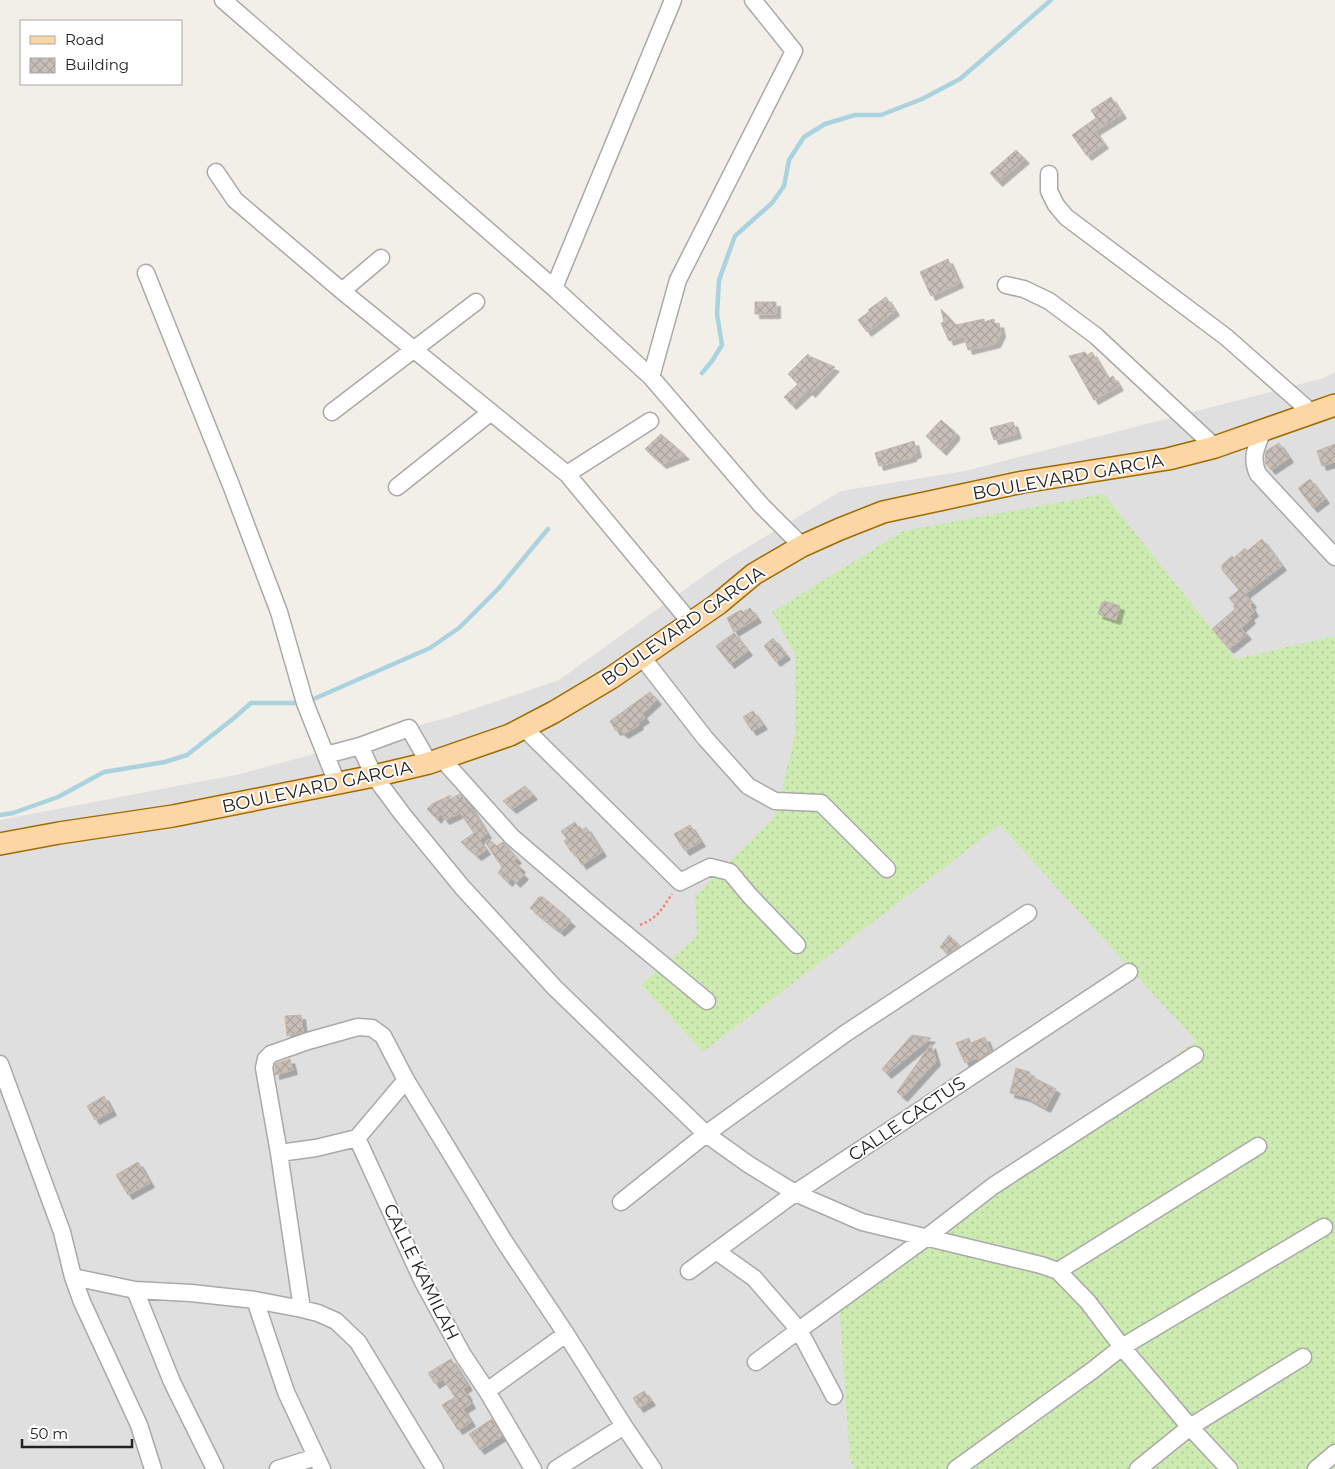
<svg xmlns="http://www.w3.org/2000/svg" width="1335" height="1469" font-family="Montserrat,sans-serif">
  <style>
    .residential { fill: #e0dfdf }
    .grass { fill: url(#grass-dots) }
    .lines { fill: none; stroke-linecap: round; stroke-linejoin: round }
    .stream { stroke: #aad3df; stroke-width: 4.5 }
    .building { fill: url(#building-cross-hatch); stroke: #c4b6ab; filter: url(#shadow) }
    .minor-casing { stroke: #a9a9a9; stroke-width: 19 }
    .major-casing { stroke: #a06b00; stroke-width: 24 }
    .path { stroke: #fa8072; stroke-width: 2.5; stroke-dasharray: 2.5 2.5; stroke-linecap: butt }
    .minor { stroke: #fff; stroke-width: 16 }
    .major { stroke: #fcd6a4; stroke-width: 21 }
    .labels { text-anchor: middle; stroke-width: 4; stroke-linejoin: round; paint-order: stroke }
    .street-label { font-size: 18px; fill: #222; stroke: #fff }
  </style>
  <defs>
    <pattern id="grass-dots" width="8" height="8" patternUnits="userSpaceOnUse" patternTransform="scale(1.25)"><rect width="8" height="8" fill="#cdebb0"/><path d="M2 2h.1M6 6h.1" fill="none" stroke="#b0c997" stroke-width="1.8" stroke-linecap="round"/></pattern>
    <pattern id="building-cross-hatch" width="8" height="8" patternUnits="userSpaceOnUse" patternTransform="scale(1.25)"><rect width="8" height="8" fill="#c7bfb8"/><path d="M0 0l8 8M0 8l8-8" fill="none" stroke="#aba49e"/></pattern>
    <filter id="shadow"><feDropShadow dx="4.5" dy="4.5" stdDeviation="0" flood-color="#0004"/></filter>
  </defs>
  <rect width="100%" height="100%" fill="#f2efe9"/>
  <!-- residential -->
  <path class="residential" d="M1335,372V1469H0V820L240,774L450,717L559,680L723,562L841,491L965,471L1324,378Z"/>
  <!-- grass -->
  <path class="grass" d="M1104,494L1236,659L1335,636V1469H854L850,1460L839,1303L880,1266L1196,1041L1000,825L703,1052L641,985L697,936L695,896L776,815L795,735V654L772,612L903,531Z"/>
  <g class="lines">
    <!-- stream -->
    <path class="stream" d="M702,373L712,361L722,345L717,314L719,280L735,236L772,203L784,186L789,160L804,137L825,124L855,115H881L922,99L960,79L1051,0
      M309,701L430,648L459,628L499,588L548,529
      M0,815L13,813L58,797L104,772L165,762L187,755L234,718L251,703H301"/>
  </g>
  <!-- building -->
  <path class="building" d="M1111,97L1122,114L1095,131L1104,144L1087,156L1072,135L1096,118L1091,110Z
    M1016,150L1025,159L998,182L990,173Z
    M948,259L959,283L931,296L920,272Z
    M886,297L895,311L867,332L858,320L870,311L868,310Z
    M755,302H776V314H755Z
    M941,309L956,325L984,319V322L994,319L995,324L999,323L1001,333L996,343L968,350L964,336L949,341L941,323L944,322Z
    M1085,352L1087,355L1092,352L1108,379L1113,376L1119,386L1094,400L1069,356Z
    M808,354L809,356L835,367L811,393L808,390L792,405L784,397L798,384L788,374Z
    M941,420L955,432V436L942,451L926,436Z
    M1013,422L1017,434L994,440L990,428Z
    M661,434L685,455L662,464L645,449Z
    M914,441L917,453L912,455V457L879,466L875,453Z
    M1279,443L1289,458L1271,470L1265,463L1266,451Z
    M1335,444V462L1322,466L1317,451Z
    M1310,479L1325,499L1313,508L1298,488Z
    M1262,539L1282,566L1245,594L1252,603L1250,605L1254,612L1249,616L1251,619L1241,628L1247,635L1229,649L1212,629L1235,609L1233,606L1235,605L1229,598L1239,590L1222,570V565L1232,556L1234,558L1245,548L1247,551Z
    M1104,601L1120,606L1116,620L1098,614L1102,602L1104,603Z
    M750,608L757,618L734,632L727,618L741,610L743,612Z
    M734,633L748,651L730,664L716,646Z
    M773,638L786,655L776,662L764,646Z
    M650,692L657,700L642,714L645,718L638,723L639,725L624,734L619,730L616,731L610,721Z
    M753,711L763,725L752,731L743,717Z
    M525,786L533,795L512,809L503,801Z
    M460,794L467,801L487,834L479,840L486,850L477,856L461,842L474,833L460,813L445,820L440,813L437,819L427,809L432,804L451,795L448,800Z
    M575,822L579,828L580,827L582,830L586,827L602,852L582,865L573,851L571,852L564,841L567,839L561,831Z
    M690,825L701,842L685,851L674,834Z
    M488,839L497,846L503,842L517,859L513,861L521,868L519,870L524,875L516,883L511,878L508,882L498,873L502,867L485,842Z
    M539,897H543L566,916L565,917L571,922L560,932L556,928H555L530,908Z
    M949,935L960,946L948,954L940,947Z
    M301,1015L303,1032L287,1036L285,1016Z
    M912,1035L931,1038L887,1074L882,1069Z
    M985,1037L991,1052L978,1060L977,1058L965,1063L956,1043L969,1038L971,1043Z
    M931,1044L936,1061L903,1097L897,1092Z
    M290,1059L293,1070L275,1075V1064Z
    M1016,1068L1030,1072L1029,1075L1056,1089L1046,1108L1026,1097L1010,1093Z
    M104,1096L112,1111L95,1120L87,1106Z
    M138,1162L150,1183L128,1195L116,1175Z
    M451,1359L468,1386L463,1389L468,1396L467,1397L471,1404L463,1409L471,1422L458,1430L442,1405L455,1397L443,1379L435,1384L428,1373Z
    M644,1391L651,1401L639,1408L633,1398Z
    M492,1419L502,1436L480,1450L469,1434Z"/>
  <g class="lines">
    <!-- minor casing -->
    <g class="minor-casing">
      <path id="minor" d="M223,0L554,288L651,377
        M753,0L794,51L678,280L651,377L761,505L802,546
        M216,172L235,200L342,291L567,474L691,623
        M1049,174V191L1056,205L1066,217L1226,337L1312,413
        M146,273L231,485L279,612L305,703L337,783
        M1006,285L1024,289L1049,301L1096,336L1215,447
        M554,288L673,0
        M342,291L381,258
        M332,412L476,302
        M1263,430C1257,446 1250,457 1258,474L1335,557
        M567,474L650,421
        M397,487L491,412
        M642,657L705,738L748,786L775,801L821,803L887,869
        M524,728L680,882L710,867L730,872L750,896L797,945
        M360,746L374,776L403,815L462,887L555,988L706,1134L748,1164L795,1193L862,1222L1041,1265L1058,1271L1088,1302L1122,1347L1190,1427L1229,1469
        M326,755L360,746L409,728L429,763
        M442,759L512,837L603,915L707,1001
        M0,1064L62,1232L73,1277L82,1302L139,1425L153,1469
        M357,1138L423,1282L463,1355L487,1391L533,1469
        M357,1138L406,1080
        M279,1153L316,1148L357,1138
        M621,1202L706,1134L846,1033L1028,913
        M716,1251L754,1278L799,1330L756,1362
        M689,1271L795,1193L1129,972
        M1058,1271L1258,1146
        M73,1277L135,1290L191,1293L255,1300L302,1309L318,1313L336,1321L358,1342L435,1469
        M135,1290L172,1382L215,1469
        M255,1300L286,1392L322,1469
        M302,1309L279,1153L264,1068L266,1059L271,1054L308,1041L358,1027L372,1028L383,1036L406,1080L504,1241L566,1334L624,1426L653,1469
        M487,1391L566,1334
        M834,1396L799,1330L927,1237L993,1186L1195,1055
        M278,1469L316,1457
        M556,1469L624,1426
        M956,1469L1093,1370L1122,1347L1324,1227
        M1138,1469L1190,1427L1303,1357
        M1316,1469L1335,1453"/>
    </g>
    <!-- major casing -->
    <g class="major-casing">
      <path id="major" d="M0,844L59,833L173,816L374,776L429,763L510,735L554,712L611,678L718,604L754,574L802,546L840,529L883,512L1023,482L1168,459L1215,447L1335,405"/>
    </g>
    <!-- path -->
    <path class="path" d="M640,925C659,917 661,910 672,894"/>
    <!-- minor -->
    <use href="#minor" class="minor"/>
    <!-- major -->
    <use href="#major" class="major"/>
  </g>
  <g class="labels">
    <!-- street labels -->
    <g class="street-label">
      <text transform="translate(1068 477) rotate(-10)" y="6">BOULEVARD GARCIA</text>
      <text transform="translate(683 626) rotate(-35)" y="6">BOULEVARD GARCIA</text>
      <text transform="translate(317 787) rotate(-12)" y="6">BOULEVARD GARCIA</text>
      <text transform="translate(907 1119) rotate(-34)" y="6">CALLE CACTUS</text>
      <text transform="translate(421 1272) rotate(64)" y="6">CALLE KAMILAH</text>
    </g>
  </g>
  <!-- legend -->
  <rect x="20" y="20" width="162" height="65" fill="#ffffff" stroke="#a7a7a7"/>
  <rect x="30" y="36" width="25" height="8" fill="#fcd6a4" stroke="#a7a7a7"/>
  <text x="65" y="45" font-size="15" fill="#222222">Road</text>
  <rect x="30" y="58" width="25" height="15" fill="url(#building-cross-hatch)" stroke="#a7a7a7"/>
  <text x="65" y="70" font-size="15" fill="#222222">Building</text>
  <!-- scale -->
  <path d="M22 1439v8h110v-8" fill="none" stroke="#222222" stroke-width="2.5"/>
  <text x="30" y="1439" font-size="15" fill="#222222" stroke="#ffffff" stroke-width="4" paint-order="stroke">50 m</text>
</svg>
